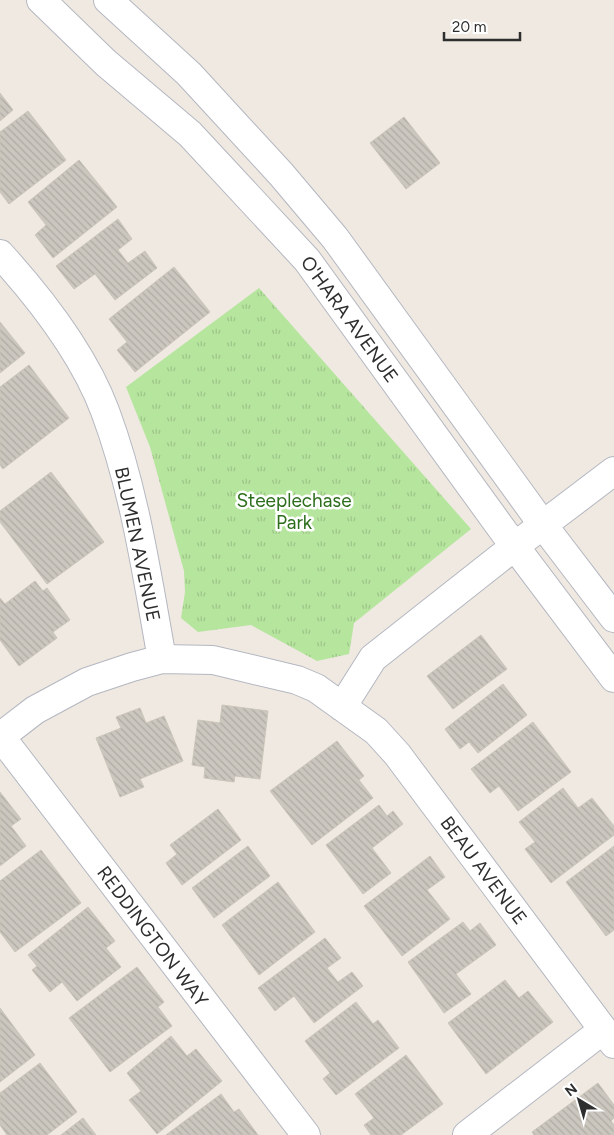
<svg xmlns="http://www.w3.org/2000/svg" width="614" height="1135" font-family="Figtree,sans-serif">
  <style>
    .grass { fill: url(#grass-tufts) }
    .building { fill: url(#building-back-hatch); stroke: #cbc5ba }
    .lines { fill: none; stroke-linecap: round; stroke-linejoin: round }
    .minor-casing { stroke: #b4b7c1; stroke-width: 30 }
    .secondary-casing { stroke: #b4b7c1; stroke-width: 30 }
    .minor { stroke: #fff; stroke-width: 28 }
    .secondary { stroke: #fff; stroke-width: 28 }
    .labels { text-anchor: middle; stroke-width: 5; stroke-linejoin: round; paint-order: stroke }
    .street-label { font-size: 19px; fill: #2e2e2e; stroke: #fff }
    .park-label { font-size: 19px; fill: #2c6e1b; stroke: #fff }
  </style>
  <defs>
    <pattern id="grass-tufts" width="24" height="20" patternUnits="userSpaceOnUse" patternTransform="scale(1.25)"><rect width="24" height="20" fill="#b6e59e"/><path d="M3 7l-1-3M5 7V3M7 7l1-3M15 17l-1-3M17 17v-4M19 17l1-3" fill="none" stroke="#9dc588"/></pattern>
    <pattern id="building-back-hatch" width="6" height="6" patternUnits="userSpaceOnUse" patternTransform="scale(1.25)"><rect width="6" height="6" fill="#cbc7bf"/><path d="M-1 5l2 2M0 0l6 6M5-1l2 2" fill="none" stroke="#afaba4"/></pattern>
  </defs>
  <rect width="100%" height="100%" fill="#efe9e1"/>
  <!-- grass -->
  <path class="grass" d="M259,288L471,529L354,623L349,654L317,661L251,625L198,632L181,618L185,592L184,571L150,447L126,387Z"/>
  <!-- building -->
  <path class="building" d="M0,93L13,110L0,121Z
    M28,111L66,160L9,204L0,192V132Z
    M404,117L440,163L406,189L370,143Z
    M79,160L117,207L53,258L35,235L46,225L28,202Z
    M118,219L132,239L118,250L128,263L145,251L157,268L115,300L95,274L74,289L56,266Z
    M174,267L210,312L135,372L117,350L127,342L109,319Z
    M0,322L25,353L0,373Z
    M29,365L69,418L3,469L0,465V387Z
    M51,472L104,542L47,584L0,522V511Z
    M35,581L43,591L47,588L70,620L53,632L57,638L19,666L0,640V598L5,604Z
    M481,635L507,669L453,709L427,676Z
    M503,684L527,715L478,753L469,742L460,749L445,729Z
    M222,705L268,711L260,779L235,776L234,782L204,778L205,767L192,765L198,720L220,723Z
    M140,708L146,723L164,716L183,761L140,779L144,787L120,797L96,738L121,728L116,717Z
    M533,722L571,772L518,811L499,786L490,793L471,769Z
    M337,741L364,776L359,780L373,798L312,845L270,791Z
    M563,788L578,808L592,798L614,826V835L551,883L525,849L535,842L519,822Z
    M0,792L21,819L11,826L26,846L0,866Z
    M379,805L387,816L393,811L403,824L372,848L391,873L363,894L326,845Z
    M218,809L241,840L182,885L166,863L177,854L170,845Z
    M248,846L270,876L214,918L192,888Z
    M614,846V930L606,936L566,882Z
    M41,850L81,903L15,952L0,932V881Z
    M430,856L445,877L427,890L450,919L402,956L364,906Z
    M278,882L315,932L259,975L222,925Z
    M88,907L115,941L106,948L121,967L77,1001L62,982L50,992L32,970L37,966L28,955Z
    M463,922L470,931L480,923L496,945L456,974L471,994L444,1013L408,962Z
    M325,938L341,958L327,968L338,982L352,972L363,986L314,1023L294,996L275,1011L258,988Z
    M137,967L164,1002L158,1007L172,1026L110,1072L69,1018Z
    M505,980L519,998L528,991L553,1022L486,1074L448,1023Z
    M356,1002L373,1024L378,1020L399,1048L336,1095L323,1079L330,1073L305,1041Z
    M0,1008L35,1055L0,1082Z
    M171,1036L187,1056L196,1049L222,1081L157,1134L129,1100L141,1091L127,1073Z
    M406,1055L443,1104L401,1135H371L364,1125L374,1118L355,1094Z
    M40,1063L77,1112L47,1135H7L0,1125V1093Z
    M598,1083L614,1105V1118L611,1121L614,1125V1135H534L532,1132Z
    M221,1094L234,1112L239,1109L258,1135H166Z
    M83,1118L96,1135H61Z"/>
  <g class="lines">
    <!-- minor casing -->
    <g class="minor-casing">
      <path id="minor" d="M0,254C40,298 84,355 105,411C135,491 147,576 162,659
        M342,707L373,658L515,546L614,471
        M0,737L35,710L87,682L132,667L162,659L213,660L297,680L316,688L376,731L397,754L614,1044
        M1,737L306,1135
        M467,1135L603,1030"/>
    </g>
    <!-- secondary casing -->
    <g class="secondary-casing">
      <path id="secondary" d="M41,0L106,63L190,134L307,260L504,532L614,678
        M108,0L189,74L281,174L335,238L543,525L614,618"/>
    </g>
    <!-- minor -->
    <use href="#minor" class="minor"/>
    <!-- secondary -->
    <use href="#secondary" class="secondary"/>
  </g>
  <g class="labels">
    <!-- street labels -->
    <g class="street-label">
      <text transform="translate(350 319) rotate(54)" y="7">O'HARA AVENUE</text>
      <text transform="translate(138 544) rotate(78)" y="7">BLUMEN AVENUE</text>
      <text transform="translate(484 870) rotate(53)" y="7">BEAU AVENUE</text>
      <text transform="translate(153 936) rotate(53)" y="7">REDDINGTON WAY</text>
    </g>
    <!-- park labels -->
    <g class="park-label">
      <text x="294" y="507">Steeplechase<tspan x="294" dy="22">Park</tspan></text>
    </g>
  </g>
  <!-- north arrow -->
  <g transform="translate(579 1100) rotate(322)" stroke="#ffffff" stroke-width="4" paint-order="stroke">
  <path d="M0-4L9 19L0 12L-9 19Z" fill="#2e2e2e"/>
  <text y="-8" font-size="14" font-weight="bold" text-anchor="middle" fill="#2e2e2e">N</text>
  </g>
  <!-- scale -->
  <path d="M444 32v8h76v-8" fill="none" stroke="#2e2e2e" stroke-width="2.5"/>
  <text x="452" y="32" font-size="15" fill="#2e2e2e" stroke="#ffffff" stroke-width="4" paint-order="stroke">20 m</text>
</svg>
